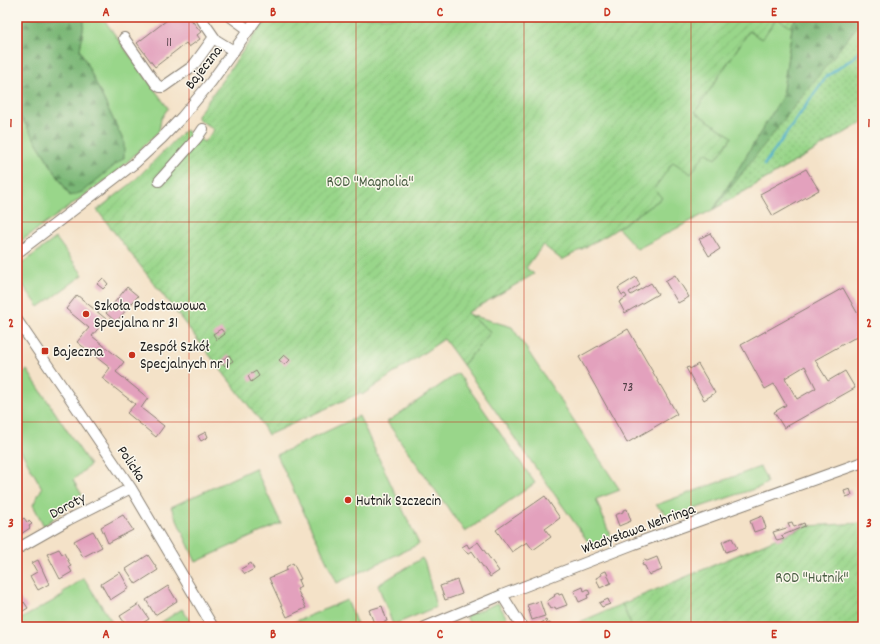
<svg xmlns="http://www.w3.org/2000/svg" width="880" height="644" font-family="Dekko,sans-serif">
  <style>
    .grass { fill: #99d68a; stroke: #5a7953 }
    .forest { fill: url(#forest-firs); stroke: #4b6a49 }
    .park { fill: url(#park-dots); stroke: #5a7953 }
    .garden { fill: url(#garden-furrows); stroke: #5a7953 }
    .lines { fill: none; stroke-linecap: round; stroke-linejoin: round }
    .stream { stroke: #4bafca; stroke-width: 2.5 }
    .building { fill: #e3a1bd; fill-rule: evenodd }
    .minor-casing { stroke: #887f72; stroke-width: 12 }
    .minor { stroke: #fff; stroke-width: 10 }
    .grid { fill: none; stroke: #c8321e; stroke-width: 1; stroke-opacity: 0.55 }
    .poi-dot { fill: #c8321e; stroke: #fbf7ec; stroke-width: 1.5 }
    .labels { text-anchor: middle; stroke-width: 3; stroke-linejoin: round; paint-order: stroke }
    .number-label { font-size: 13px; fill: #4e3d44 }
    .street-label { font-size: 15px; fill: #1c1c1c; stroke: #fbf7ec }
    .park-label { font-size: 15px; fill: #485d42; stroke: #fbf7ec }
    .poi-label { font-size: 15px; fill: #1c1c1c; stroke: #fbf7ec; text-anchor: start }
    .neatline { fill: none; stroke: #c8321e; stroke-width: 1.5 }
    .grid-label { font-size: 13px; text-anchor: middle; font-weight: bold; fill: #c8321e }
  </style>
  <defs>
    <pattern id="forest-firs" width="22" height="20" patternUnits="userSpaceOnUse"><rect width="22" height="20" fill="#7ab776"/><path d="M5 1l3.5 6h-7zM16 11l3.5 6h-7z" fill="#639460"/></pattern>
    <pattern id="park-dots" width="8" height="8" patternUnits="userSpaceOnUse"><rect width="8" height="8" fill="#99d68a"/><path d="M2 2h.1M6 6h.1" fill="none" stroke="#83b776" stroke-width="1.8" stroke-linecap="round"/></pattern>
    <pattern id="garden-furrows" width="10" height="10" patternUnits="userSpaceOnUse"><rect width="10" height="10" fill="#99d68a"/><path d="M-1 1l2-2M0 10L10 0M9 11l2-2" fill="none" stroke="#83b776"/></pattern>
  </defs>
  <rect width="100%" height="100%" fill="#fbf7ec"/>
  <filter id="ink" filterUnits="userSpaceOnUse"><feTurbulence type="fractalNoise" baseFrequency=".025" numOctaves="2"/><feDisplacementMap in="SourceGraphic" scale="8" xChannelSelector="R" yChannelSelector="G"/><feConvolveMatrix kernelMatrix="1 2 1 2 8 2 1 2 1" color-interpolation-filters="sRGB"/></filter>
  <filter id="wash" filterUnits="userSpaceOnUse"><feTurbulence type="fractalNoise" baseFrequency=".012" numOctaves="4" result="noise"/><feDisplacementMap in="SourceGraphic" scale="16" xChannelSelector="R" yChannelSelector="G"/><feGaussianBlur stdDeviation="0.9" result="paint"/><feColorMatrix in="noise" values="0 0 0 0 0 0 0 0 0 0 0 0 0 0 0 0 0 1.4 0 .05"/><feComposite in="paint" operator="in"/></filter>
  <g filter="url(#wash)">
    <rect width="100%" height="100%" fill="#f4e2c8"/>
    <!-- grass -->
    <path class="grass" d="M82,17H102L168,108L161,119L159,131L117,172L17,244V111L70,196L124,142L80,50L84,22Z
      M777,17L790,26L793,21L782,97L714,209L637,249L618,228L662,198L653,189L673,162L706,152L716,159L732,137L695,112L749,31Z
      M56,238L83,275L39,307L17,277V267Z
      M467,314L512,327L620,490L596,499L611,538L591,546L463,365L491,332Z
      M27,370L90,465L73,480L82,495L44,526L33,505L42,488L17,444V377Z
      M458,373L535,483L465,532L387,422Z
      M359,416L419,544L337,583L277,455Z
      M760,467L765,476L767,483L760,487L670,517L656,505Z
      M255,468L281,523L196,562L171,507Z
      M422,558L425,563L436,607L393,625L378,585Z
      M84,578L115,627H17V621L64,595L62,593Z
      M347,600L358,627H282Z
      M498,603L512,627H471L466,616Z
      M622,604L632,627H568Z
      M182,609L194,627H154Z"/>
    <!-- forest -->
    <path class="forest" d="M17,17H82L84,22L80,50L124,142V158L82,192L70,196L17,111Z
      M797,17H863V122L714,209L782,97L793,21Z"/>
    <!-- park -->
    <path class="park" d="M863,19V122L714,209Z"/>
    <!-- garden -->
    <path class="garden" d="M267,17H797L790,27L777,18L762,39L749,31L695,112L732,137L716,159L706,152L691,174L673,162L654,189L662,198L609,234L562,260L543,245L526,268L534,274L467,313L491,332L463,365L444,339L362,395L360,393L268,435L259,419L97,210L132,183L185,130L204,142L214,130L197,118V116Z
      M863,523V627H632L622,604L806,526Z"/>
    <g class="lines">
      <!-- stream -->
      <path class="stream" d="M764,165L826,77L853,58L863,48"/>
    </g>
    <g id="blocks">
      <!-- building -->
      <path class="building" d="M171,17H189L201,32L197,35L200,39L189,47L186,43L155,67L137,43Z
        M806,169L819,190L773,216L760,194Z
        M710,233L720,249L709,256L699,239Z
        M675,275L689,297L678,303L665,281Z
        M636,277L640,285L629,292L631,295L651,283L658,294L625,313L619,302L627,297L625,294L622,295L618,288Z
        M103,278L108,284L103,289L97,284Z
        M127,287L138,296L116,322L106,313Z
        M843,288L863,323V333L815,360L828,381L845,371L855,388L784,428L774,412L786,405L774,384L765,389L741,345ZM805,366L816,388L797,399L785,378Z
        M77,295L106,319L92,336L124,362L116,372L148,398L141,408L164,426L156,437L127,413L135,404L102,378L110,368L77,342L89,328L66,309Z
        M221,329L225,334L217,340L213,334Z
        M628,329L677,414L627,443L579,357Z
        M229,355L233,361L225,366L221,361Z
        M284,355L290,360L285,365L279,360Z
        M698,364L715,393L704,400L686,368L689,367L690,369Z
        M256,371L259,376L251,382L248,376Z
        M206,432L208,437L201,441L198,436Z
        M850,489L852,495L846,497L844,491Z
        M545,496L560,518L545,529L551,537L533,550L527,542L512,552L496,530Z
        M627,509L631,521L619,526L615,515L623,512V510Z
        M123,515L133,530L108,543L101,527Z
        M762,516L766,528L754,532L750,521Z
        M24,518L27,522L29,521L32,524L29,526L30,528L21,534L17,529V523Z
        M792,522L794,527L804,523L805,526L781,536L784,539L777,541L773,532L790,527L788,523Z
        M93,531L102,547L83,557L74,541Z
        M732,538L737,548L726,552L722,542Z
        M478,542L499,571L490,577L472,551L468,554L462,547L467,544L469,548Z
        M59,549L62,554L64,553L71,566L69,567L72,572L60,579L47,554Z
        M148,555L158,570L136,584L126,569Z
        M657,557L662,570L649,575L645,566L642,565L644,560L647,561Z
        M38,560L49,584L38,590L30,576L37,572L32,563Z
        M251,563L254,569L245,574L241,569Z
        M293,563L301,579L298,580L301,587L297,589L306,608L287,617L269,578L287,570L286,567Z
        M606,571L611,583L600,588L596,578L602,575L601,573Z
        M120,572L129,588L110,600L101,584Z
        M457,580L462,594L445,600L440,586Z
        M168,586L177,601L155,615L146,600Z
        M583,587L584,591L588,589L590,594L587,595L588,598L579,602L574,591Z
        M558,593L559,595L562,594L567,605L556,609L555,607L551,609L547,601L555,596L554,595Z
        M17,594L23,603L24,602L28,608L17,615Z
        M608,599L610,604L602,607L599,603Z
        M540,601L545,616L532,620L527,605Z
        M139,604L149,619L136,627H127L120,616Z
        M382,606L387,621L375,626L369,610Z
        M546,620L547,624L550,623L551,627L541,626V623Z"/>
    </g>
  </g>
  <g filter="url(#ink)">
    <use href="#blocks" fill-opacity="0" stroke="#887f72" stroke-width="1"/>
    <g class="lines">
      <!-- minor casing -->
      <g class="minor-casing">
        <path id="minor" d="M200,17L216,40L234,51
          M231,17L249,30
          M124,38L156,84L160,87H163L193,66L214,37
          M159,181L197,138L203,129
          M17,253L135,163L162,138L182,117L211,82L258,17
          M17,320L131,488L213,627
          M17,549L68,520L131,488
          M502,595L522,627
          M425,627L502,595L634,544L863,462"/>
      </g>
      <!-- minor -->
      <use href="#minor" class="minor"/>
    </g>
  </g>
  <!-- grid -->
  <path class="grid" d="M189,17V627M356,17V627M524,17V627M691,17V627M17,222H863M17,422H863"/>
  <!-- markers -->
  <g class="poi-dot">
    <circle cx="86" cy="314" r="4"/>
    <rect x="41" y="347" width="8" height="8" rx="2"/>
    <circle cx="132" cy="355" r="4"/>
    <circle cx="348" cy="500" r="4"/>
  </g>
  <g class="labels">
    <!-- number labels -->
    <g class="number-label">
      <text x="169" y="46">11</text>
      <text x="628" y="391">73</text>
    </g>
    <!-- street labels -->
    <g class="street-label">
      <text transform="translate(203 67) rotate(-52)" y="5">Bajeczna</text>
      <text transform="translate(132 463) rotate(56)" y="5">Policka</text>
      <text transform="translate(67 505) rotate(-28)" y="5">Doroty</text>
      <text transform="translate(638 528) rotate(-20)" y="5">Władysława Nehringa</text>
    </g>
    <!-- park labels -->
    <g class="park-label">
      <text x="370" y="186">ROD "Magnolia"</text>
      <text x="812" y="582">ROD "Hutnik"</text>
    </g>
    <!-- poi labels -->
    <g class="poi-label">
      <text x="94" y="310">Szkoła Podstawowa<tspan x="94" dy="17">Specjalna nr 31</tspan></text>
      <text x="140" y="351">Zespół Szkół<tspan x="140" dy="17">Specjalnych nr 1</tspan></text>
      <text x="53" y="356">Bajeczna</text>
      <text x="356" y="505">Hutnik Szczecin</text>
    </g>
  </g>
  <!-- margin -->
  <rect width="880" height="644" fill="none" stroke="#fbf7ec" stroke-width="44"/>
  <rect x="22" y="22" width="836" height="600" class="neatline"/>
  <g class="grid-label">
    <text x="106" y="16">A</text>
    <text x="273" y="16">B</text>
    <text x="440" y="16">C</text>
    <text x="607" y="16">D</text>
    <text x="774" y="16">E</text>
    <text x="11" y="127">1</text>
    <text x="869" y="127">1</text>
    <text x="11" y="327">2</text>
    <text x="869" y="327">2</text>
    <text x="11" y="527">3</text>
    <text x="869" y="527">3</text>
    <text x="106" y="638">A</text>
    <text x="273" y="638">B</text>
    <text x="440" y="638">C</text>
    <text x="607" y="638">D</text>
    <text x="774" y="638">E</text>
  </g>
</svg>
